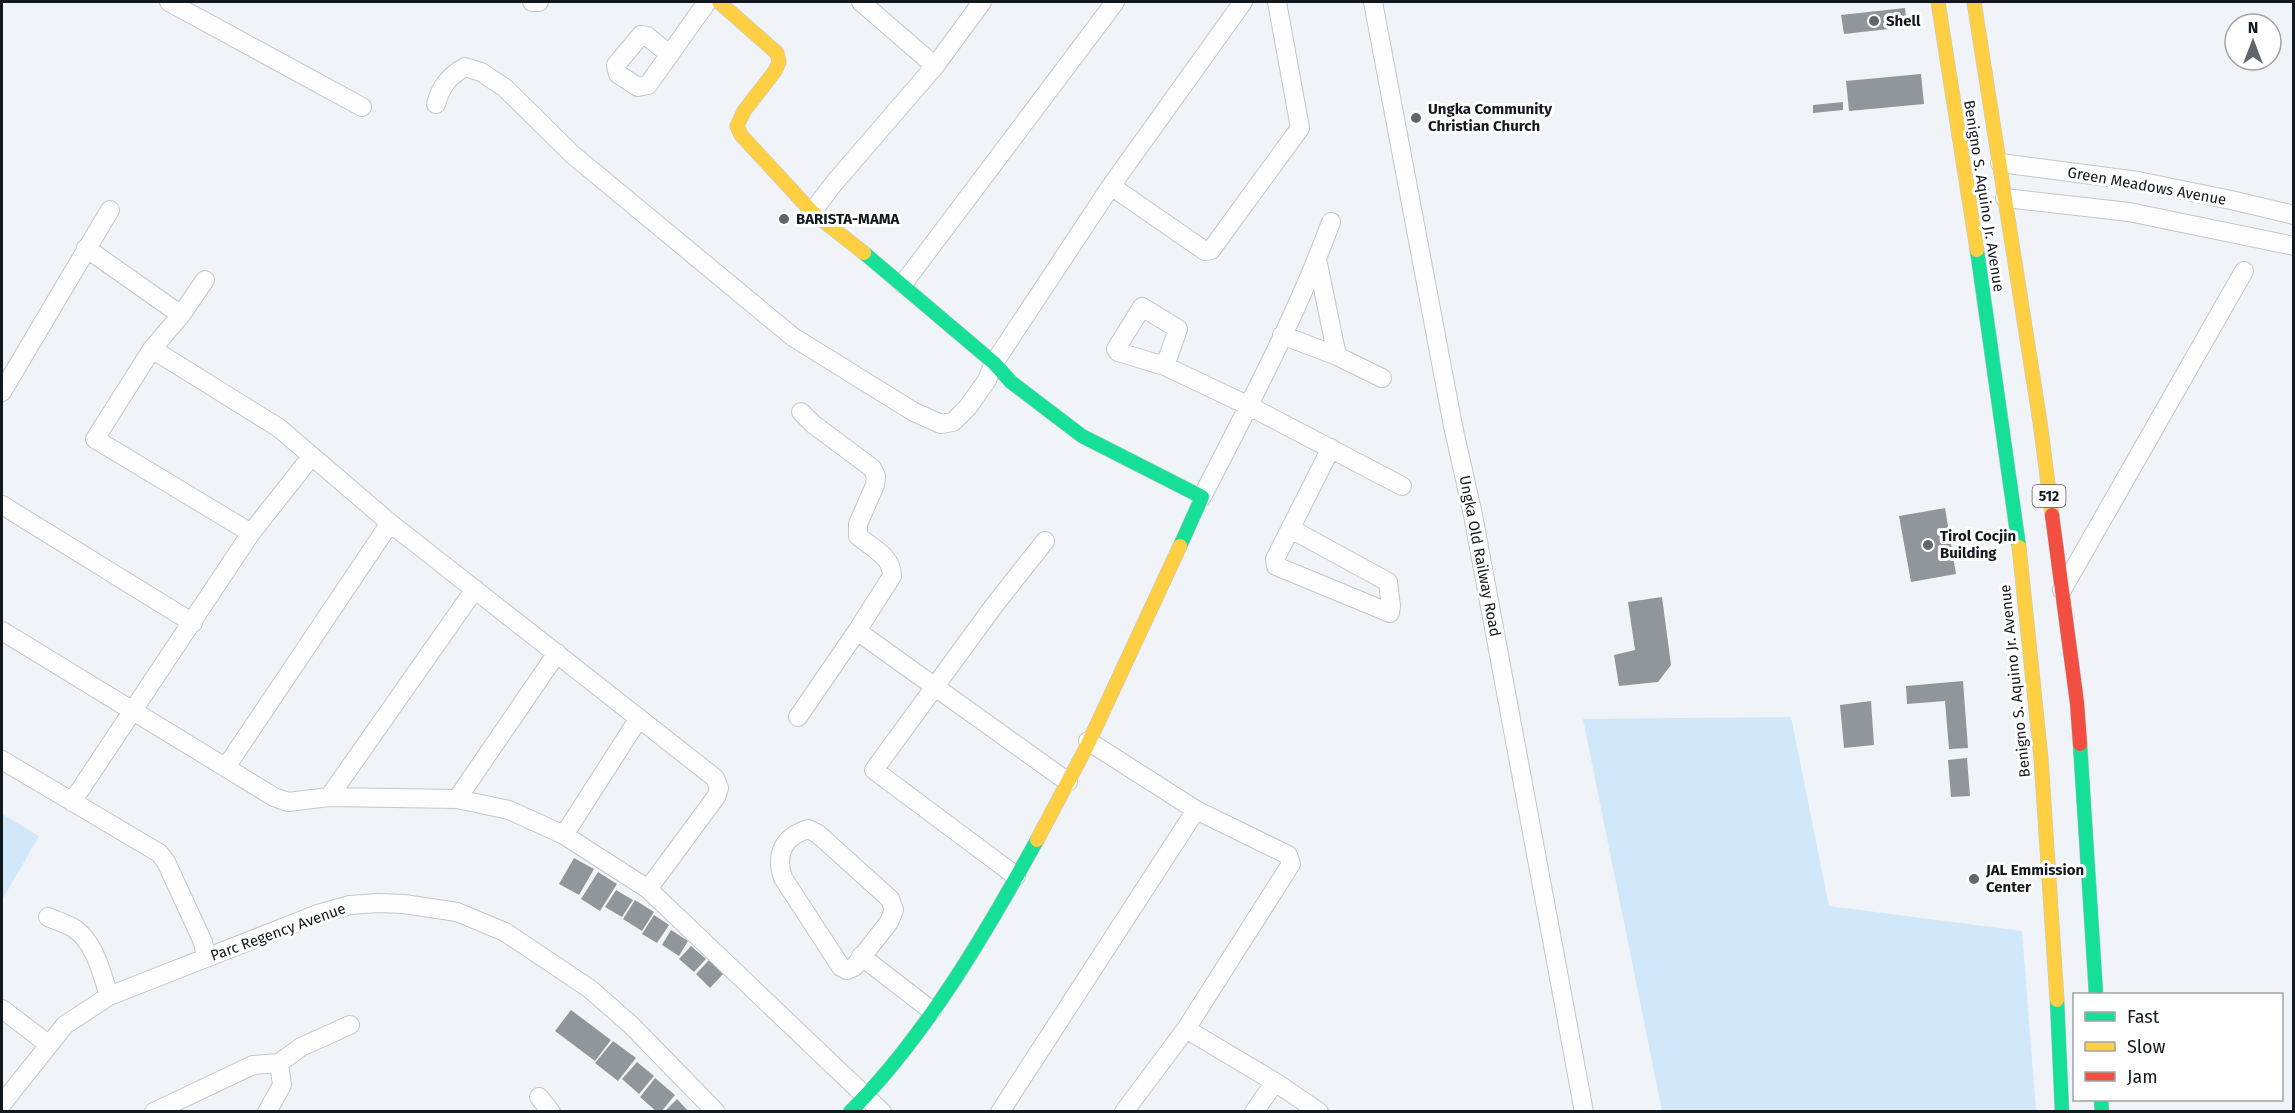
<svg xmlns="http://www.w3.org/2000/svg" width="2295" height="1113" font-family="'Fira Sans',sans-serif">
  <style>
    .green { fill: #d1e8fa }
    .building { fill: #91969b }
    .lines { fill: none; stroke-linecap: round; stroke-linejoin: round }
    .street-casing { stroke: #c1c7cb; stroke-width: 20 }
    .fast-casing { stroke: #c1c7cb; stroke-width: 15 }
    .slow-casing { stroke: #c1c7cb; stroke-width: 15 }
    .jam-casing { stroke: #c1c7cb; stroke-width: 15 }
    .street { stroke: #fdfdfe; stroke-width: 18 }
    .fast { stroke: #16e098; stroke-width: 14 }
    .slow { stroke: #ffcf43; stroke-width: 14 }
    .jam { stroke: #f24e42; stroke-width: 14 }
    .poi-dot { fill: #5f666b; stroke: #fff; stroke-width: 2 }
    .labels { text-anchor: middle; stroke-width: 6; stroke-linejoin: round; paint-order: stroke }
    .shield { fill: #fff; stroke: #585e62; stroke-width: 1.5 }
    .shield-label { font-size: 14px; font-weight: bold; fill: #11191f }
    .poi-label { font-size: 15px; font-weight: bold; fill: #11191f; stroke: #fff; text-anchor: start }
    .street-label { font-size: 15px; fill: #11191f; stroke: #fff }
  </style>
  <rect width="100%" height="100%" fill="#f0f4f8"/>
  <!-- green -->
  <path class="green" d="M1791,717L1829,906L2022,931L2036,1111H1662L1583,719Z
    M2,814L39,836L2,900Z"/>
  <!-- building -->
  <path class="building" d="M1905,8L1907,27L1844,34L1841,15Z
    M1921,74L1924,104L1849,111L1846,81Z
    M1843,102V110L1813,113V105Z
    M1945,508L1956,574L1911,582L1899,516Z
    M1662,597L1671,665L1658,682L1619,686L1614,655L1635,650L1628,602Z
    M1963,681L1968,748L1949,749L1945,701L1907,704L1906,686Z
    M1871,701L1874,745L1844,748L1840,705Z
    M1967,758L1970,796L1951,797L1948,760Z
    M574,858L594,869L579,895L559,884Z
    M598,872L617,884L600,911L581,899Z
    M616,890L633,900L622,917L605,907Z
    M635,900L654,912L642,931L623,919Z
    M654,915L669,925L657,943L642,934Z
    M671,930L688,941L679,956L662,945Z
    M691,946L706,959L694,972L679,959Z
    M709,960L723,974L710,988L696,974Z
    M571,1010L611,1040L595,1061L555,1031Z
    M613,1041L636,1058L618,1081L595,1063Z
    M637,1062L654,1076L639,1094L622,1079Z
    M655,1078L675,1095L661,1112H657L640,1097Z
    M677,1099L689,1112H664Z"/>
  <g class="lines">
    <!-- street casing -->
    <g class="street-casing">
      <path id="street" d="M169,2L362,107
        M532,2H539
        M861,2L935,66
        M1373,2L1453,426L1473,515L1584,1112
        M670,55L647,36L641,35L616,65L618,74L638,87L648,85L707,2
        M436,104C441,86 449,76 465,67L481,72L505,88L573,155L793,337L914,412L941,424L953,422L968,407L987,380L994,363L1111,186L1243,2
        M2000,163L2138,181L2231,200L2294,215
        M1111,186L1205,251L1211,250L1300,128L1277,2
        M2005,198L2129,212L2294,246
        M812,212L835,182L935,66L982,2
        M86,248L181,315
        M1317,259L1337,356L1382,378
        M205,280L181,315L152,349L95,439L251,533
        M903,284L1115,2
        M1282,335L1337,356
        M152,349L279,428L390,523L715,778L719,788L716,797L648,889
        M1165,366L1178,329L1142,307L1116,349L1118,352L1165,366L1249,406L1402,486
        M2,392L110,210
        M801,412L813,424L872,468L876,476L875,485L858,524V536C872,548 892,556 892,576L857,631L1068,782
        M1202,497C1248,407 1296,317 1331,222
        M2,505L193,623
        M1291,529L1388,582L1391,606L1390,613L1276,566L1275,559L1331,448
        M2062,590L2244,271
        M2,631L274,797L288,802L329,797L457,799L509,810L564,835L648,889L882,1112
        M798,717L857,631
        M1088,741L1196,810L1288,855L1291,864L1186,1029L1124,1112
        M2,760L159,853L166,862L203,942L206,958
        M226,767L390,523
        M329,797L475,589
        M457,799L557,653
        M72,802L251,533L311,457
        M808,829L818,834L890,899L894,910L889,922L854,967L847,970L841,967L783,878C775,854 783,837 808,829Z
        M564,835L639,718
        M1016,876L874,770L993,607L1045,541
        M48,917C57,921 68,924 75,929C95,943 102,974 109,996
        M861,956L932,1011
        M2,1009L48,1044
        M1186,1029L1275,1082L1319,1112
        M539,1097L551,1112
        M2,1104L65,1025L109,996L318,914L350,905L378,903L404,904L457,912L505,932L590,989L631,1025L716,1112
        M154,1112L253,1065L279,1063L301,1047L350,1025
        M267,1112L282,1085L279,1063
        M1000,1112L1196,810
        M1254,1112L1275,1082"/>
    </g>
    <!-- fast casing -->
    <g class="fast-casing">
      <path id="fast" d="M1977,250L2019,547
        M864,253L994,363L1011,382L1082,436L1202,497L1180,546
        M2080,744L2096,994
        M2057,1000L2062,1112
        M2101,1100L2102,1112
        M850,1112C925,1037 986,933 1037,840"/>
    </g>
    <!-- slow casing -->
    <g class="slow-casing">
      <path id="slow" d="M719,2L777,53L779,62L775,71L744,111L737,126L741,135L812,212L864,253
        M1938,2L1977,250
        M1974,2L2040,422L2052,515
        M2019,547L2041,758L2057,1000
        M1037,840L1086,748L1180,546"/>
    </g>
    <!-- jam casing -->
    <g class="jam-casing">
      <path id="jam" d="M2052,515L2077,703L2080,744"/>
    </g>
    <!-- street -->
    <use href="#street" class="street"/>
    <!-- fast -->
    <use href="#fast" class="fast"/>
    <!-- slow -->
    <use href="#slow" class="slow"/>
    <!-- jam -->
    <use href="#jam" class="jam"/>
  </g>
  <!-- markers -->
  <g class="poi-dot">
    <circle cx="1874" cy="21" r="6"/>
    <circle cx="1416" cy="118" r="6"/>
    <circle cx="784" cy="219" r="6"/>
    <circle cx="1928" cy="545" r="6"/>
    <circle cx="1974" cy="879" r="6"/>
  </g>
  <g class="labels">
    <!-- shield labels -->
    <rect class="shield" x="2032.5" y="485" width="33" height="22" rx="4.5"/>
    <g class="shield-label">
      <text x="2049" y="501">512</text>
    </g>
    <!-- poi labels -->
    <g class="poi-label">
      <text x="1886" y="26">Shell</text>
      <text x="1428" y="114">Ungka Community<tspan x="1428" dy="17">Christian Church</tspan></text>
      <text x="796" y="224">BARISTA-MAMA</text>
      <text x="1940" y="541">Tirol Cocjin<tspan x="1940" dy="17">Building</tspan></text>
      <text x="1986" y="875">JAL Emmission<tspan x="1986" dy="17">Center</tspan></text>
    </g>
    <!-- street labels -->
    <g class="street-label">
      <text transform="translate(2147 186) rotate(10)" y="5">Green Meadows Avenue</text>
      <text transform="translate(1984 196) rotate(81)" y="5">Benigno S. Aquino Jr. Avenue</text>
      <text transform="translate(1480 556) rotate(79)" y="5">Ungka Old Railway Road</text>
      <text transform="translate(2015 681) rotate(-96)" y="5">Benigno S. Aquino Jr. Avenue</text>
      <text transform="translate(278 932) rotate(-20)" y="5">Parc Regency Avenue</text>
    </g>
  </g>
  <!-- border -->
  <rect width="2295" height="1113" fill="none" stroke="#11191f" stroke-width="6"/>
  <!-- legend -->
  <rect x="2073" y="993" width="210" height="108" fill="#ffffff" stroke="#a0a3a5" stroke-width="1.5"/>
  <rect x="2085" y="1012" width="30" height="9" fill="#16e098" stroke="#a0a3a5" stroke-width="1.5"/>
  <text x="2127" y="1023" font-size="18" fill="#11191f">Fast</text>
  <rect x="2085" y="1042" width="30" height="9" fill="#ffcf43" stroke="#a0a3a5" stroke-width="1.5"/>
  <text x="2127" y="1053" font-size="18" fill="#11191f">Slow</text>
  <rect x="2085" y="1072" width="30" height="9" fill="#f24e42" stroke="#a0a3a5" stroke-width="1.5"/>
  <text x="2127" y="1083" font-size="18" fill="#11191f">Jam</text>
  <!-- north arrow -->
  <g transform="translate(2253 42)"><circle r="28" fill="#ffffff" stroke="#a0a3a5" stroke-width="1.5"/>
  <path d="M0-4.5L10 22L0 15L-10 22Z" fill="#5f666b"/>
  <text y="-9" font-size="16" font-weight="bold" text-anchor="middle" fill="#11191f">N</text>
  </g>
</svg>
